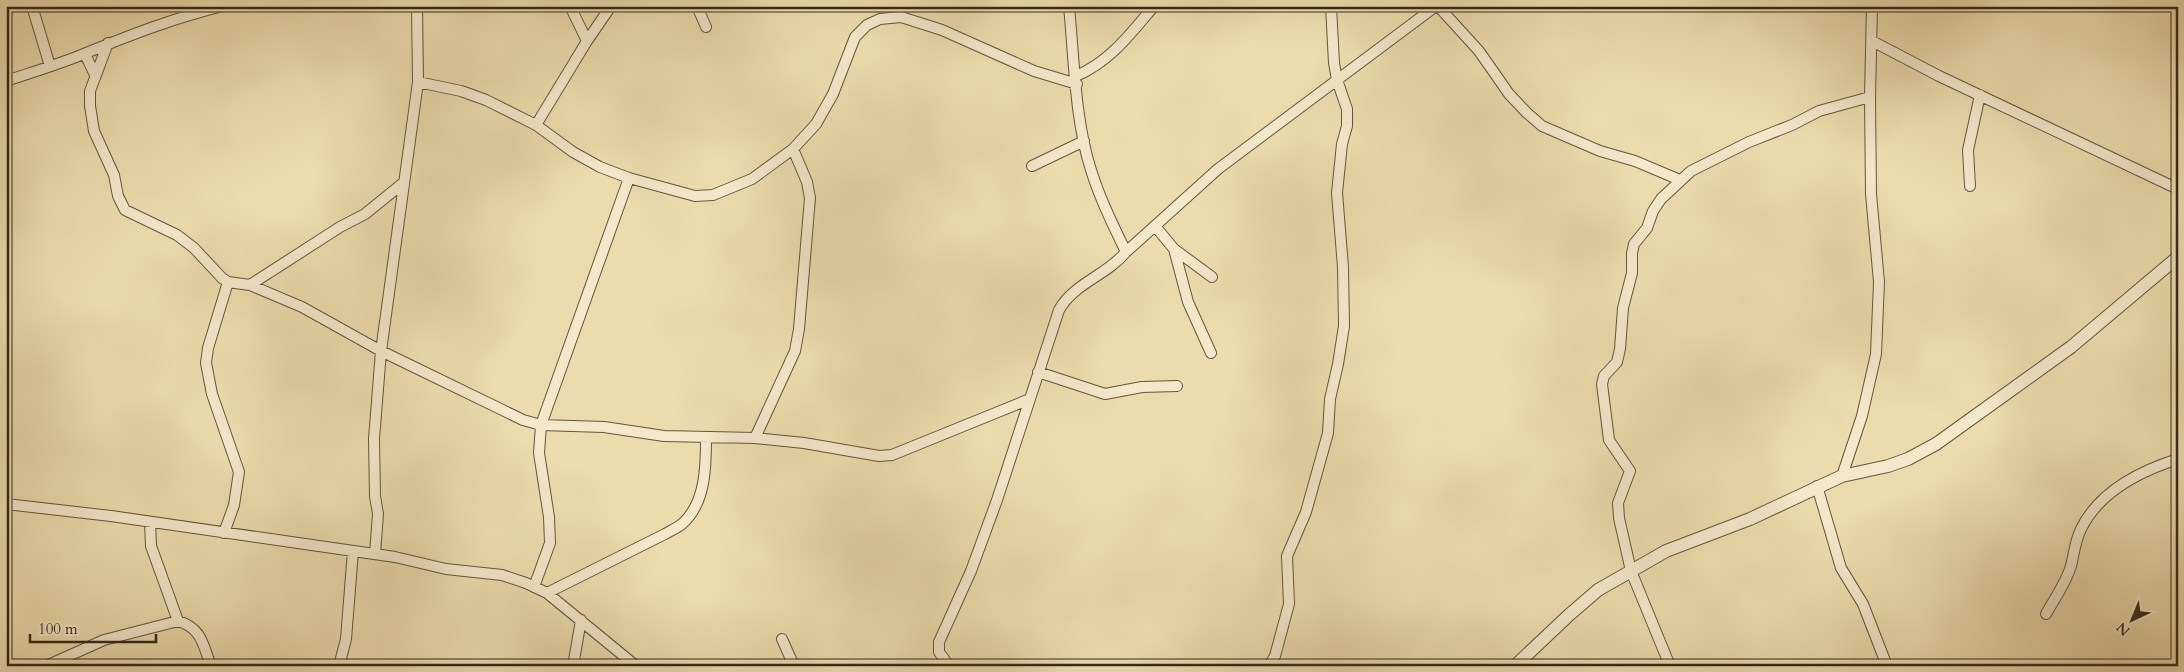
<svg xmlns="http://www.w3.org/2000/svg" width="2184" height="672" font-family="Cardo,serif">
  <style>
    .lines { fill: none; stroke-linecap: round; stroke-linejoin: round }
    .minor-casing { stroke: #625542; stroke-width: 12 }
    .tertiary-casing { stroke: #625542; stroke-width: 14 }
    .minor { stroke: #f3e8ca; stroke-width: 10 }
    .tertiary { stroke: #f3e8ca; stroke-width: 12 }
  </style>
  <rect width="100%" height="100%" fill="#ecdcad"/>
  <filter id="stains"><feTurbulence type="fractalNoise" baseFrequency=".004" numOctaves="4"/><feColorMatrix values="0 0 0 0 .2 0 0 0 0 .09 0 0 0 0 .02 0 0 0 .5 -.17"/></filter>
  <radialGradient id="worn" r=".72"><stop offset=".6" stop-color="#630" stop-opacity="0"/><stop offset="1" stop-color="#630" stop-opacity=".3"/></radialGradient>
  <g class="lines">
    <!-- minor casing -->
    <g class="minor-casing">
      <path id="minor" d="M32,6L50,66
        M570,6L587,41
        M697,6L706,27
        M1069,6C1074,58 1075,121 1091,170C1100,199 1113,225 1126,252
        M1438,6L1479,51L1509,94L1527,113L1542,126L1600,151L1635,161L1680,180
        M1872,41L1939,76L2178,189
        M108,43L90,91V106L94,131L114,175L118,196L125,210L177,235L194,248L222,278L228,282L250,285L302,307L381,351L523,420L541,425L604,427L664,436L755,438L804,443L879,456L892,455L1030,399
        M85,54L95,75
        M1076,76C1110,62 1131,33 1154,6
        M6,81C33,72 60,64 86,53C133,34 174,18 223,6
        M418,82L461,91L486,100L536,125L573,152L600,167L629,178L695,196L713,195L752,179L793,149L816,124L833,94L855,37L867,25L880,19L901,17L942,30L1034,71L1077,84
        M536,125L587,41L611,6
        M1032,166L1084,141
        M1970,186L1968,150L1980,95
        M1155,226L1174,249L1188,302L1211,353
        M1174,249L1212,277
        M250,285L340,227L365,214L402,184
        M1038,372L1105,394L1142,387L1177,386
        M755,438L795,351L799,329L810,198L807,182L793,149
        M1842,476L1862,416L1876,354L1879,282L1871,194L1870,97L1872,6
        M1817,486L1841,568L1863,604L1887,666
        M6,504L111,516L395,557L446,569L502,575L526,583L547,593L636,666
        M150,522L151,546L178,621
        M224,533L234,505L239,472L212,394L206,363L208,348L228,282
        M375,554L378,514L375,496L374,439L381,351L418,82L417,6
        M534,587L550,543L549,517L539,453L541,425L629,178
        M547,593L665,534C670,531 677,528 682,524C706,503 706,466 706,437
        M2046,614C2055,598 2066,583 2071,566C2074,554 2075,541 2081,529C2099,492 2140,471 2178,459
        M782,639L794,666
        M46,666L104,640L178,621C202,628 203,645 211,666
        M339,666L346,639L353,551
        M573,666L581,620
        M949,666L939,652V642L971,571L997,500L1059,310C1074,283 1106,276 1126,252L1218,169L1436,6
        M1269,666L1275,656L1289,604L1287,556L1306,512L1328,433L1330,399L1338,364L1344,326L1343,267L1337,193L1342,144L1347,126V109L1337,80L1334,63L1331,6
        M1670,666L1631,571L1619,518L1618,503L1630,471L1609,440L1602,384L1604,376L1617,362L1620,349L1623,308L1632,273V253L1634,244L1647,228L1653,211L1661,199L1691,171L1749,142L1792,125L1819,111L1870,97"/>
    </g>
    <!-- tertiary casing -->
    <g class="tertiary-casing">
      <path id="tertiary" d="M1515,666L1569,615L1598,590L1666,551L1750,519L1842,476L1888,466L1908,459L1936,444L2071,347L2178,257"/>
    </g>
    <!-- minor -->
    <use href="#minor" class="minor"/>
    <!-- tertiary -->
    <use href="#tertiary" class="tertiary"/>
  </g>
  <!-- margin -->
  <rect width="2184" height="672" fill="none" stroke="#ecdcad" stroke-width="25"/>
  <rect x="8" y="8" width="2169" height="657" fill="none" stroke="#34281e" stroke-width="2.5"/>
  <rect x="12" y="12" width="2159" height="647" fill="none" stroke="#34281e"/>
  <!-- north arrow -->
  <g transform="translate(2132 620) rotate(224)" stroke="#f3e8ca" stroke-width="4" paint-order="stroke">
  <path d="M0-4L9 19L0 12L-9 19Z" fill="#34281e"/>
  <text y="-8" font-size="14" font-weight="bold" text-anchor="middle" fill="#34281e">N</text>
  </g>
  <!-- scale -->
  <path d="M30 634v8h126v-8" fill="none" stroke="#34281e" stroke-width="2.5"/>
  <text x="38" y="634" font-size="15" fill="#34281e" stroke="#f3e8ca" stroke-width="4" paint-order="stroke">100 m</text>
  <rect width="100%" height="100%" filter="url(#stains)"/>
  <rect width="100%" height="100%" fill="url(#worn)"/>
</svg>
